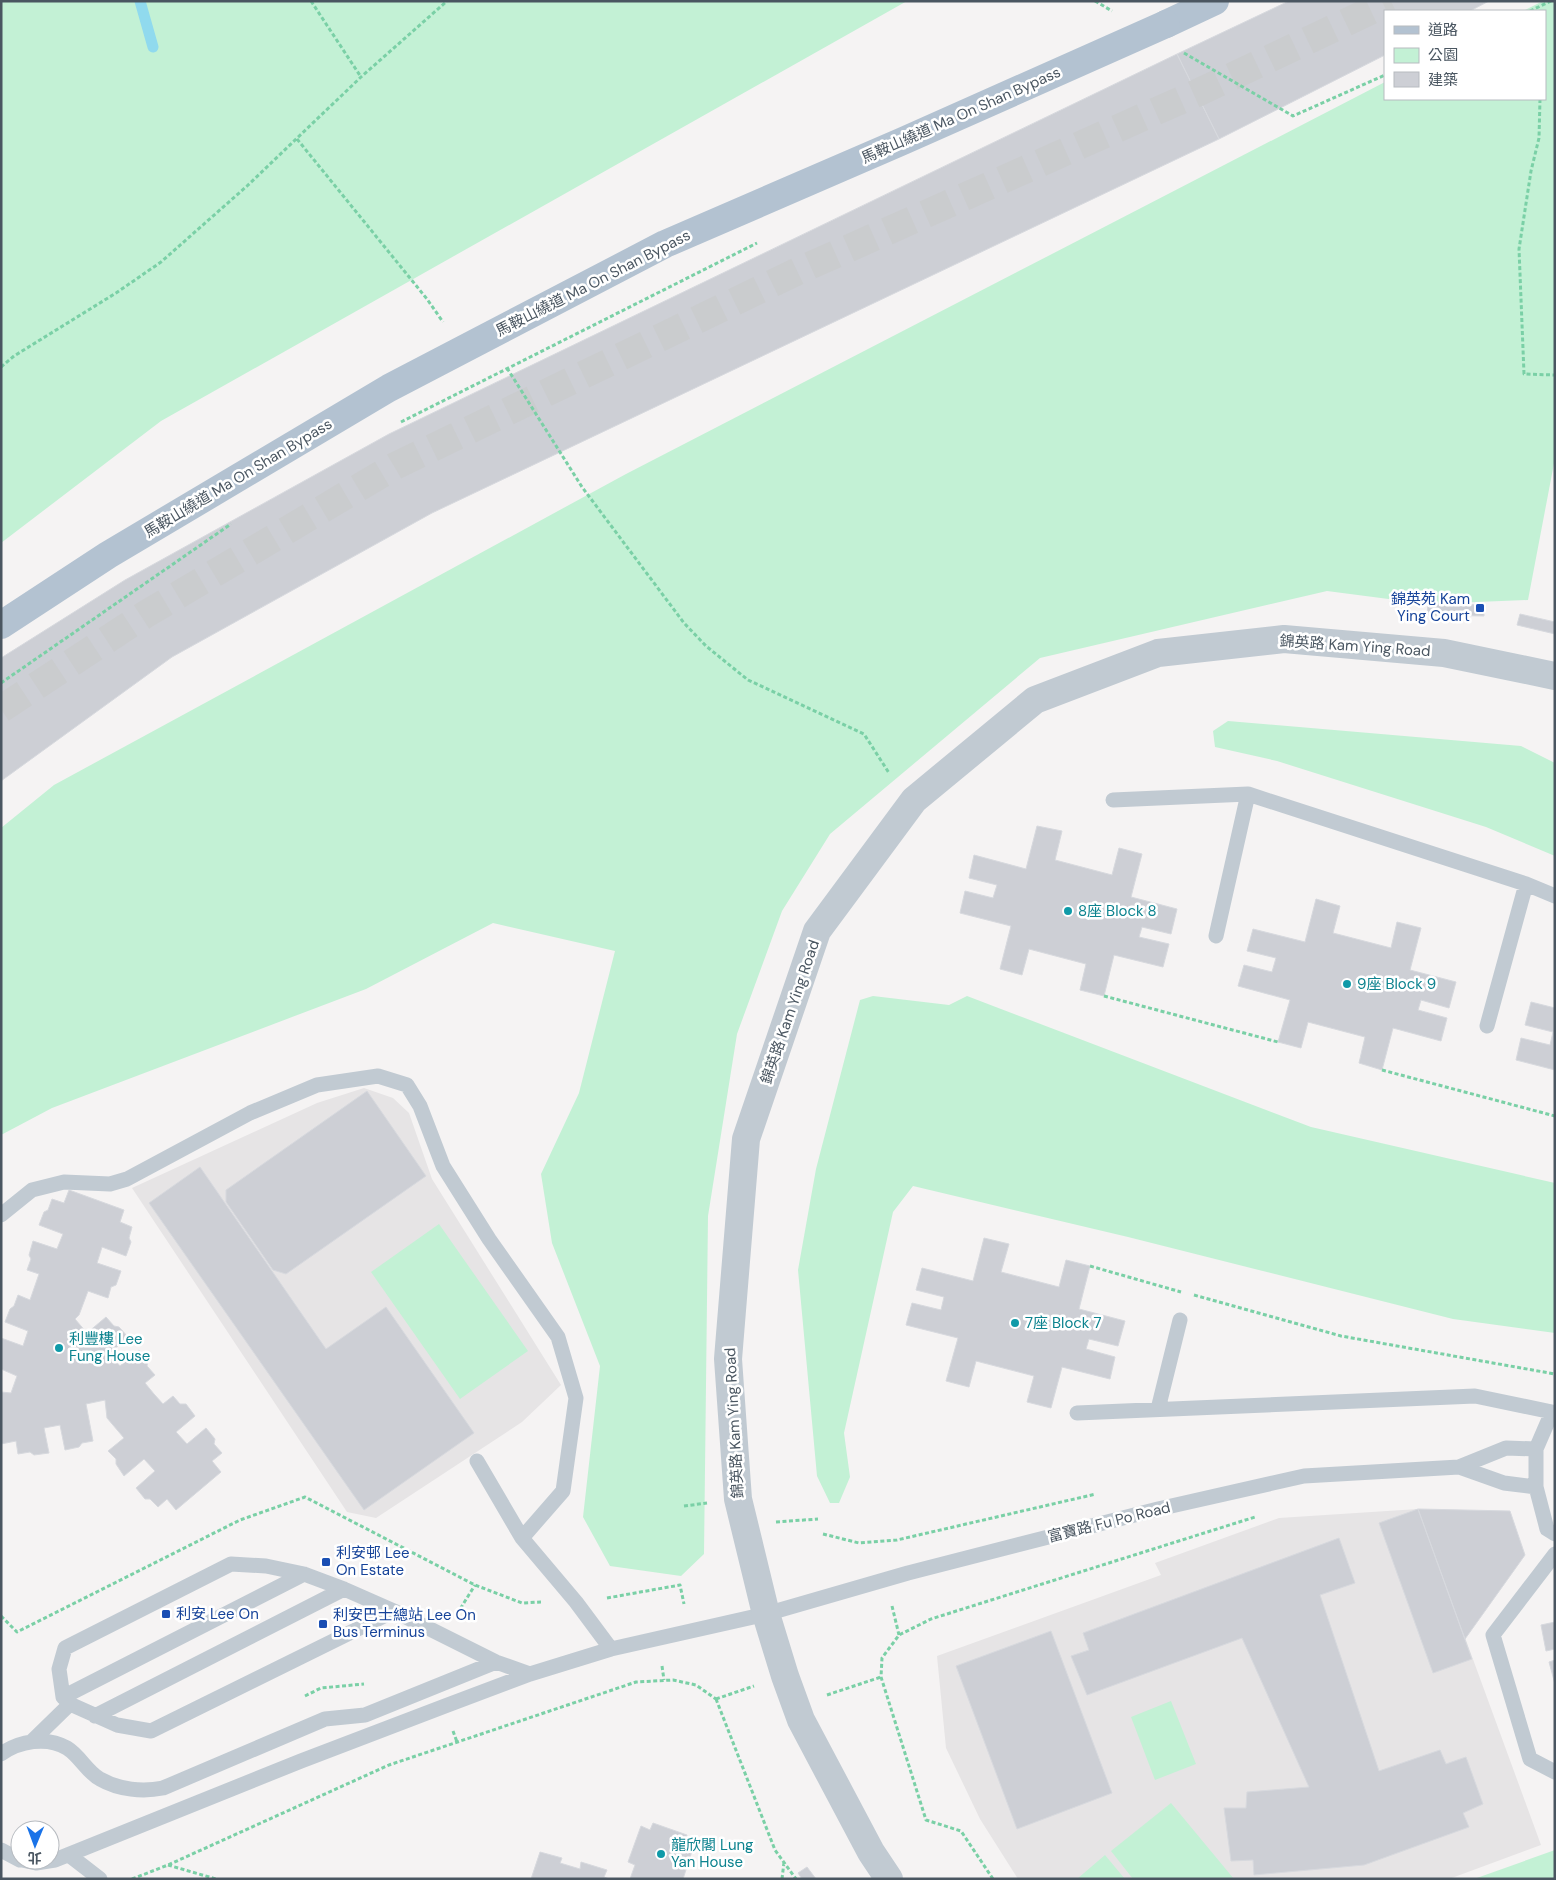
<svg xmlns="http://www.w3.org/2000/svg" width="1556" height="1880" font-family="'DM Sans','Noto Sans TC',sans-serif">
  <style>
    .education { fill: #e6e4e5 }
    .green { fill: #c3f1d5 }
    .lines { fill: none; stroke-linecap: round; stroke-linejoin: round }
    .stream { stroke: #90daee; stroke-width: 11 }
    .building { fill: #cdcfd5; stroke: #d7d9de }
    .primary-tunnel { stroke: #caccce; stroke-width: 28; stroke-dasharray: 28 14; stroke-linecap: butt }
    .path { stroke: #7ad0a6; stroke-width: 3; stroke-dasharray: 4 2.5; stroke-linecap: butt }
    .service { stroke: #c1cad2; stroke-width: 15 }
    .tertiary { stroke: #c1cad2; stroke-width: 28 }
    .primary { stroke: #b3c2d1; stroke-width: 28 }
    .primary-bridge { stroke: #b3c2d1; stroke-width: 28 }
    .transit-dot { fill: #1a4fb4; stroke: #fff; stroke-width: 2 }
    .culture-dot { fill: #0f9aa8; stroke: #fff; stroke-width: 2 }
    .labels { text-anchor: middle; stroke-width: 5; stroke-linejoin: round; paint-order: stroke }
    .street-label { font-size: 15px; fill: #4a5661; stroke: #fff }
    .transit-label { font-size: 15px; fill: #164399; stroke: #fff; text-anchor: start }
    .culture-label { font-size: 15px; fill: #0d838f; stroke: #fff; text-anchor: start }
  </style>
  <rect width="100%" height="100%" fill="#f5f3f3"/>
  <!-- education -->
  <path class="education" d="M364,1088L393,1098L409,1113L432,1179L561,1385L522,1422L376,1518L347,1512L132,1188L317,1103Z
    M1418,1509L1541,1845L1449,1879H1018L980,1819L946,1748L937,1656L1161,1575L1155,1563L1279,1518Z"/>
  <!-- green -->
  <path class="green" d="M1,1H907L161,421L1,543Z
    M1543,1H1555V458L1528,600L1427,604L1327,591L1040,658L830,834L782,911L737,1034L708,1216L704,1554L681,1576L610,1566L583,1517L600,1366L552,1243L541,1174L579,1093L615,951L493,923L366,989L52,1108L1,1135V828L54,785L626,474L1385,82V99H1545V11H1523Z
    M1228,721L1521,746L1555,763V856L1486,827L1277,761L1215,747L1213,731Z
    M873,996L949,1005L967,996L1311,1127L1555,1183V1333L1453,1319L1128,1237L913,1186L893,1212L844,1433L850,1477L839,1503H830L817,1476L798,1270L816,1169L860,1000Z
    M439,1224L528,1351L460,1399L371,1272Z
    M1171,1701L1196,1764L1155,1780L1131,1717Z
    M1171,1803L1234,1879H1133L1111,1851Z
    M1555,1850V1879H1474Z
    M1105,1855L1125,1879H1077Z"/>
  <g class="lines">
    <!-- stream -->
    <path class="stream" d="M140,1L153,47"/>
  </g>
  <!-- building -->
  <path class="building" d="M1289,1H1489L1470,11H1385V55L1219,139L1177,54Z
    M1177,54L1219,139L432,513L172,657L1,781V658L125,580L389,434Z
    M1428,603L1484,605V616L1427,615Z
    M1520,614L1555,622V634L1517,625Z
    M1037,826L1062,831L1055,860L1112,875L1119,848L1142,854L1131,897L1177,909L1171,934L1142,927L1139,937L1169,944L1163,967L1114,955L1104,996L1080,990L1086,964L1029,949L1022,975L1000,969L1011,926L960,913L965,891L993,898L997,885L969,878L974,855L1026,869Z
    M1316,899L1340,906L1333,933L1391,948L1397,922L1421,928L1410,970L1456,982L1449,1008L1421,1000L1418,1010L1447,1018L1441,1041L1393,1028L1382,1070L1359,1063L1365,1037L1308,1022L1301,1048L1278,1042L1290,1000L1238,986L1244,965L1272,972L1276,958L1247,951L1253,929L1305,942Z
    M1531,1002L1555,1008V1070L1516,1060L1521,1038L1550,1045L1553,1032L1525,1025Z
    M367,1091L426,1176L286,1274L273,1270L226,1202V1190Z
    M200,1167L326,1349L386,1307L474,1433L364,1510L149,1203Z
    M69,1190L124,1210L120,1222L132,1227L129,1238L131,1242L126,1256L102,1247L97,1263L121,1271L116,1285L111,1287L108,1298L88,1291L79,1315L75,1319L87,1333L106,1317L114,1326L119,1327L128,1337L109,1354L120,1366L139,1350L148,1361L147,1366L155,1375L145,1383L154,1394L163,1404L173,1396L180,1404H186L195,1416L176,1432L187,1444L206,1428L215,1439L214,1444L222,1453L212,1461L221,1472L176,1510L167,1499L158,1507L150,1499H145L136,1488L155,1471L144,1459L124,1476L116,1464V1459L108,1451L124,1438L107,1418L105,1400L86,1404L93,1441L82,1443L79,1447L65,1450L60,1425L44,1428L49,1453L34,1455L30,1452L18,1454L16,1441L1,1444V1392L11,1393L17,1376L1,1369V1338L23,1346L28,1331L5,1322L10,1309L14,1306L18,1295L30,1300L39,1274L27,1270L31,1259L29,1255L33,1241L57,1249L63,1234L39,1225L44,1212L48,1210L52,1199L64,1203Z
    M984,1238L1009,1244L1001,1272L1059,1287L1066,1260L1090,1266L1079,1309L1125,1321L1118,1346L1089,1339L1086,1349L1115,1357L1110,1379L1062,1367L1051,1408L1027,1402L1034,1376L976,1361L969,1387L946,1381L958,1338L906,1325L912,1303L941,1310L944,1297L916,1290L922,1268L973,1281Z
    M1418,1509L1472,1659L1433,1673L1379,1523Z
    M1418,1509L1510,1511L1525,1555L1465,1639Z
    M1339,1538L1355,1583L1320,1595L1379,1771L1440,1750L1446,1764L1466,1757L1483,1804L1463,1813L1469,1827L1364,1865L1254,1875L1253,1860L1231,1861L1224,1808H1246L1247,1792L1309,1787L1242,1638L1087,1695L1071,1656L1089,1650L1083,1633Z
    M1555,1622V1649L1546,1651L1541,1625Z
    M1051,1631L1112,1793L1017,1829L956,1666Z
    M1555,1660V1684L1549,1662Z
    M653,1823L687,1835L685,1842L694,1845L683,1879H630L635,1865L628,1862L641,1826L650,1830Z
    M540,1852L562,1858L560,1863L580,1869L581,1862L607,1870L604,1877L609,1879H531Z
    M807,1867L816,1879H802L798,1873Z"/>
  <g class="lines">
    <!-- primary-tunnel -->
    <path class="primary-tunnel" d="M1,709L146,614L395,466L798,271L1197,93L1391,1"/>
    <!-- path -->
    <path class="path" d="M311,1L361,77
      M1095,1L1112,11
      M140,2V1
      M1530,11L1551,1
      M1184,53L1293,116L1385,75
      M1540,99L1539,138L1531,171L1519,249L1524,374L1555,375
      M297,139L427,299L443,322
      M1,367L14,356L116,293L161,262L247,186L361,77L447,1
      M507,368L582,487L684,623L706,646L748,680L864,734L889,773
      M401,422L757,243
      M1,683L231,524
      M1104,996L1278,1042
      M1382,1070L1555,1116
      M1090,1266L1181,1292
      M1194,1295L1341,1336L1555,1374
      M684,1506L707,1503
      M776,1522L818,1519
      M823,1534L859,1543L897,1540L1096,1494
      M607,1598L680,1585L684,1604
      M892,1606L899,1635
      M457,1614L475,1585
      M1,1616L17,1632L240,1520L305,1497L475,1585L522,1603L541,1602
      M662,1666L664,1680
      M827,1695L881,1677
      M305,1696L321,1688L364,1684
      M716,1699L775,1850L796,1879
      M716,1699L754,1686
      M453,1731L457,1742
      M168,1865L216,1879
      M132,1879L168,1865L389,1765L636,1682L673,1680L696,1685L716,1699
      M782,1879L784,1862
      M993,1879L961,1831L926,1820L881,1677L882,1658L899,1635L931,1619L1255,1517"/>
    <!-- service -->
    <path class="service" d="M1113,800L1248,794L1526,884L1555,896
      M1216,936L1248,794
      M1487,1026L1526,884
      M1,1215L32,1190L64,1182L110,1184L127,1179L250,1113L317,1085L378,1076L407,1085L420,1106L443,1166L489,1239L558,1337L576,1398L563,1491L522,1538
      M1158,1409L1180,1320
      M1077,1413L1475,1396L1552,1412
      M477,1461L522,1538L576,1602L611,1649
      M1459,1467L1504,1483L1536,1487L1547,1529L1555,1534
      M1536,1487V1449
      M1555,1554L1493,1635L1530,1759L1555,1772
      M394,1611L151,1731L117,1725L70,1704L63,1697L59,1669L65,1648L231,1564L266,1566L304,1574L344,1589L394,1611L496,1662L530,1674
      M63,1697L304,1574
      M95,1716L344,1589
      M31,1742L70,1704
      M1,1754C19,1741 47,1736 67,1748C80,1756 87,1772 100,1779C119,1790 143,1792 163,1788L325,1719L365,1715L496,1662
      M1,1850L20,1860
      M69,1855L100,1879
      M22,1860L36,1863L55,1860L301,1761L445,1706L530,1674L611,1649L766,1614L908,1573L1158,1509L1304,1476L1459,1467L1506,1448L1536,1449L1552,1412L1555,1414"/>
    <!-- tertiary -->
    <path class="tertiary" d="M889,1879L871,1852L801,1720L785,1676L766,1614L738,1499L728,1359L746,1139L817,931L914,800L1035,700L1158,653L1284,639L1444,653L1555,676"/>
    <!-- primary -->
    <path class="primary" d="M1166,24L1215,1"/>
    <!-- primary-bridge -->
    <path class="primary-bridge" d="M1,625L108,555L389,388L665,244L903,141L1166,24"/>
  </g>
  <!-- markers -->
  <g class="transit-dot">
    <rect x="1475" y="603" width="10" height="10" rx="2.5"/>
    <rect x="321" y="1557" width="10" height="10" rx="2.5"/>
    <rect x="161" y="1609" width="10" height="10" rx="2.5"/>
    <rect x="318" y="1619" width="10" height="10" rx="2.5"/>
  </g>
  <g class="culture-dot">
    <circle cx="1068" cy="911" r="5"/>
    <circle cx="1347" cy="984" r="5"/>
    <circle cx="1015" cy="1323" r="5"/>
    <circle cx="59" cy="1348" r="5"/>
    <circle cx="661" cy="1854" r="5"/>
  </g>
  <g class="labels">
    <!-- street labels -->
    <g class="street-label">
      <text transform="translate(961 115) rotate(-24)" y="5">馬鞍山繞道 Ma On Shan Bypass</text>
      <text transform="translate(593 283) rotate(-27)" y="5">馬鞍山繞道 Ma On Shan Bypass</text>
      <text transform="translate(238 478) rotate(-31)" y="5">馬鞍山繞道 Ma On Shan Bypass</text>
      <text transform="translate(1355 646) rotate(4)" y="5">錦英路 Kam Ying Road</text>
      <text transform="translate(790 1012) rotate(-71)" y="5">錦英路 Kam Ying Road</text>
      <text transform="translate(734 1423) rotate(-93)" y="5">錦英路 Kam Ying Road</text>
      <text transform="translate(1109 1522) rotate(-14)" y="5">富寶路 Fu Po Road</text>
    </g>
    <!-- transit labels -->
    <g class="transit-label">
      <text x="1470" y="604" text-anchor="end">錦英苑 Kam<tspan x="1470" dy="17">Ying Court</tspan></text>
      <text x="336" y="1558">利安邨 Lee<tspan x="336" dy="17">On Estate</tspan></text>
      <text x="176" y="1619">利安 Lee On</text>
      <text x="333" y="1620">利安巴士總站 Lee On<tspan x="333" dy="17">Bus Terminus</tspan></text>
    </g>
    <!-- culture labels -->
    <g class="culture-label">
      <text x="1078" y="916">8座 Block 8</text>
      <text x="1357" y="989">9座 Block 9</text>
      <text x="1025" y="1328">7座 Block 7</text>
      <text x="69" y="1344">利豐樓 Lee<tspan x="69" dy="17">Fung House</tspan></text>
      <text x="671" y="1850">龍欣閣 Lung<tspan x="671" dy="17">Yan House</tspan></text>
    </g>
  </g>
  <!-- border -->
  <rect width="1556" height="1880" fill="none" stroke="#4a5661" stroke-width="5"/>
  <!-- legend -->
  <rect x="1384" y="10" width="162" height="90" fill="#ffffff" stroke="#b7bbc0"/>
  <rect x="1394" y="26" width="25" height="8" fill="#b3c2d1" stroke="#b7bbc0"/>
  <text x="1428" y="35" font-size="15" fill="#4a5661">道路</text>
  <rect x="1394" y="48" width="25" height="15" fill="#c3f1d5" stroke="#b7bbc0"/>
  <text x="1428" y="60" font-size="15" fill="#4a5661">公園</text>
  <rect x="1394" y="72" width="25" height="15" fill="#cdcfd5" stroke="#b7bbc0"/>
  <text x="1428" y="85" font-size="15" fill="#4a5661">建築</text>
  <!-- north arrow -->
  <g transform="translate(35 1845) rotate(181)"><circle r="24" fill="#ffffff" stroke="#b7bbc0"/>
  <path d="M0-4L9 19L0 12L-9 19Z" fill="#1a73e8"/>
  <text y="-8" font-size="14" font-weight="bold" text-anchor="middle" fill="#4a5661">北</text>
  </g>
</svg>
